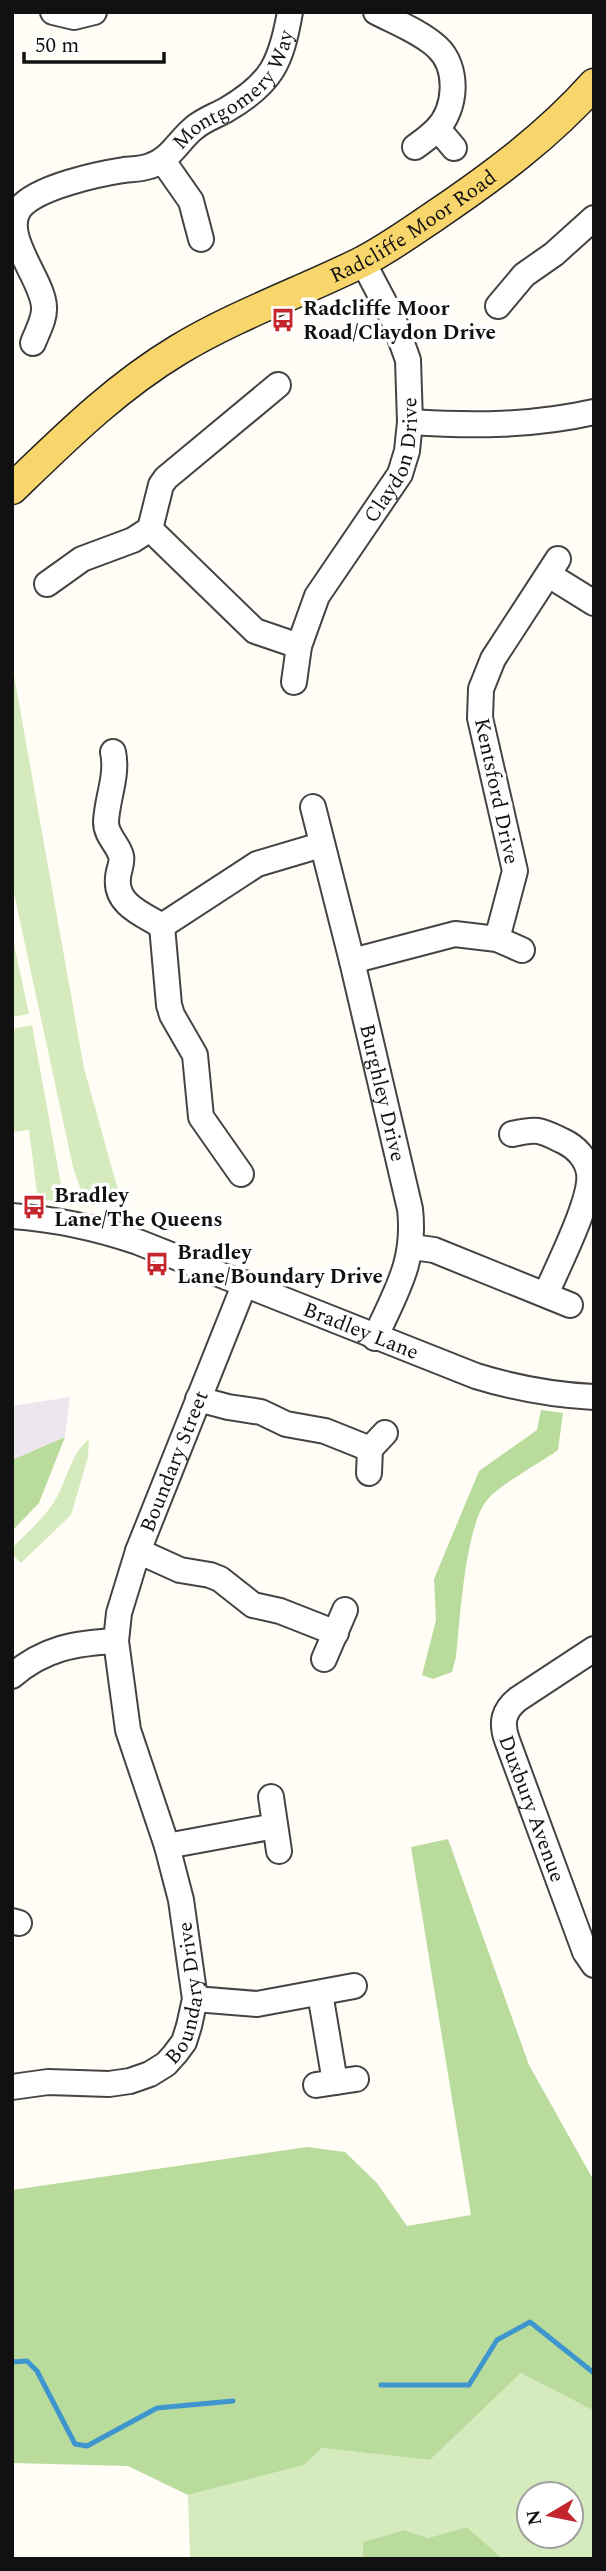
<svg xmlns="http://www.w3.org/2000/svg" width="606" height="2571" font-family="Spectral,serif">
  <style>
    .industrial { fill: #eee6ef }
    .green { fill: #d5ebbd; fill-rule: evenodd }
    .forest { fill: #b9dc9c }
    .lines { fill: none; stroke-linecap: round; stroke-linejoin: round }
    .stream { stroke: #3f96cf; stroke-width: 5 }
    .minor-casing { stroke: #444; stroke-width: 28 }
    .major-casing { stroke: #222; stroke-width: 33 }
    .minor { stroke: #fff; stroke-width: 24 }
    .major { stroke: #f9d66b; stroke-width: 30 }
    .labels { text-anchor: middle; stroke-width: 7; stroke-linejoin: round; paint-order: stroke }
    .street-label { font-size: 21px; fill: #111; stroke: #fff }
    .poi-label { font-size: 21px; font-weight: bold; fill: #111; stroke: #fff; text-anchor: start }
  </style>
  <rect width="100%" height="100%" fill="#fffdf5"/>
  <!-- industrial -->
  <path class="industrial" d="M70,1397L65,1437L12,1460V1406Z"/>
  <!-- green -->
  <path class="green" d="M12,664L84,1068L123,1208L83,1196L73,1167L12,884Z
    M12,935L29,1014L12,1017Z
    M32,1025L64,1201L38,1200L29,1130L12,1132V1029Z
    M89,1439L88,1457L71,1515L21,1563L12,1554V1548C26,1534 43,1519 54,1502C67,1482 70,1454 89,1439Z
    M521,2373L594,2411V2559H503L467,2527L428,2538L404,2530L363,2542V2559H190L188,2495L304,2465L322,2448L430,2460ZM529,2494H571V2536H529Z"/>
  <!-- forest -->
  <path class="forest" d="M541,1410L563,1413L558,1450C540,1463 501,1484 488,1499C465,1524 460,1621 456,1657L452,1672L433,1679L422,1675L436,1620L434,1579L479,1471L537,1430Z
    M65,1437L39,1503L12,1531V1460Z
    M448,1839L529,2065L594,2181V2411L521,2373L430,2460L322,2448L304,2465L188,2495L128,2466L12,2463V2190L307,2147L345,2152L377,2183L407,2226L471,2215L411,1847Z
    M467,2527L503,2559H363V2542L404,2530L428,2538Z"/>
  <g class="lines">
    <!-- stream -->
    <path class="stream" d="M12,2362L27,2361L37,2371L75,2444L87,2446L157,2408L233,2401
      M381,2385H469L497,2340L530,2322L594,2373"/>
    <!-- minor casing -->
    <g class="minor-casing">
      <g id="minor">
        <path d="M53,12L74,17L94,12"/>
        <path d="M376,12C395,22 421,32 437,47C459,67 457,109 436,130C430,136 422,142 415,147"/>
        <path d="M438,129L454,148"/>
        <path d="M163,161L191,201L201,239"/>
        <path d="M498,306L524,275L554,254L594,218"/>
        <path id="s1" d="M33,343C37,332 45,319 44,307C43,279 0,235 20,208C37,187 98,174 124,170C133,169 142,169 150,166C170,160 178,141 194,128C203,120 215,116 226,110C272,83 281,63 290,12"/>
        <path d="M410,422C473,426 532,426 594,412"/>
        <path d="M150,529L255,631L299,646"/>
        <path d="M549,575L594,603"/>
        <path d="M47,584L82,559L133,540L150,529L161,485L166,478L278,385"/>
        <path id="s2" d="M294,682L299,646L317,596L400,474L407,451L410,422L408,360L394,321L363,262"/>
        <path d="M113,752C118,776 107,798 106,822C106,836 118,844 121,856C123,863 118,871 118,878C115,904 142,914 162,926"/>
        <path id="s3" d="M313,807L352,961L410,1209C416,1262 396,1291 375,1338"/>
        <path d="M162,926L169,1005L172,1015L195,1055L201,1117L241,1174"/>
        <path d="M162,926L257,864L321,845"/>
        <path d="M497,939L522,950"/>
        <path d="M352,961L455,934L497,939L515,871L480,718L481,689L493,659L558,559"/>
        <path d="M512,1134C538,1128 540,1130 563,1141C576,1147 587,1159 589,1173C593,1198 557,1268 546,1294"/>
        <path id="s4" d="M12,1216C55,1219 97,1228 138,1242L476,1376C515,1388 552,1395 594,1397"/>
        <path d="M412,1247L434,1250L570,1305"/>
        <path d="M198,1399L228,1407L261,1412L286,1424L325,1431L370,1449"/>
        <path d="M369,1473L370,1449L385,1433"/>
        <path d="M138,1551L180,1570L210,1575L220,1579L253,1605L280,1611L336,1633"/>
        <path id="s5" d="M594,1649L518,1699C503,1711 501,1723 507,1740L585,1952L594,1965"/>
        <path d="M324,1659L345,1610"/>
        <path d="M12,1676C44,1648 76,1643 116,1641"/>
        <path d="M271,1797L279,1851"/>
        <path d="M167,1846L275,1826"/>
        <path d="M12,1921L19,1923"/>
        <path d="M320,1993L335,2082"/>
        <path d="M195,1999L257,2004L354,1986"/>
        <path d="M316,2085L356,2079"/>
        <path id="s6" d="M12,2087L48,2082L109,2084L130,2081L150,2074L166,2064L175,2054L184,2042L189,2026L195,1999L181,1900L167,1846L128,1730L116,1641L119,1613L138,1551L245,1283"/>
      </g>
    </g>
    <!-- major casing -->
    <g class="major-casing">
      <g id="major">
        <path id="s7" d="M12,489C65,438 115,388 178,350C234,316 301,292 360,263C386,250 411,232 436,215C492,177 549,135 594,84"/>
      </g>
    </g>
    <!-- minor -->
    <use href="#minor" class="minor"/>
    <!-- major -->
    <use href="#major" class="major"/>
  </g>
  <!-- icons -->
  <defs>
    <g id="bus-bare" transform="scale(1.89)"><path d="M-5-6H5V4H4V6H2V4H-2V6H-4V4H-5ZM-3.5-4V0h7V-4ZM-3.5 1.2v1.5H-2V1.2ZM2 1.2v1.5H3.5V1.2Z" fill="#c4262e" stroke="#fff" stroke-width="2.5" paint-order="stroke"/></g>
  </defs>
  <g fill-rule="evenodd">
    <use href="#bus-bare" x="283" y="320"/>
    <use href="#bus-bare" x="34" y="1207"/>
    <use href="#bus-bare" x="157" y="1264"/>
  </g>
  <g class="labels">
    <!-- street labels -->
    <g class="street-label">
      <text dy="7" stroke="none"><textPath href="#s1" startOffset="399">Montgomery Way</textPath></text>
      <text dy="7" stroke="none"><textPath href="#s7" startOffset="483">Radcliffe Moor Road</textPath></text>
      <text dy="7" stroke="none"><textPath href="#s2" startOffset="248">Claydon Drive</textPath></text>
      <text transform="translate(497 791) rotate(78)" y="7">Kentsford Drive</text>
      <text dy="7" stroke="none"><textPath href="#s3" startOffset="294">Burghley Drive</textPath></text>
      <text dy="7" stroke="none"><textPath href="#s4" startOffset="369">Bradley Lane</textPath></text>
      <text dy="7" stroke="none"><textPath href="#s6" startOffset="789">Boundary Street</textPath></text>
      <text dy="7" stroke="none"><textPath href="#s5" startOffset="210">Duxbury Avenue</textPath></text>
      <text dy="7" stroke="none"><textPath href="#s6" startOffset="236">Boundary Drive</textPath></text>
    </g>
    <!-- poi labels -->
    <g class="poi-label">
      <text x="303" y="315">Radcliffe Moor<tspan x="303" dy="24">Road/Claydon Drive</tspan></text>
      <text x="54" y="1202">Bradley<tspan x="54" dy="24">Lane/The Queens</tspan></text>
      <text x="177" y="1259">Bradley<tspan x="177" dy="24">Lane/Boundary Drive</tspan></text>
    </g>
  </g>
  <!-- border -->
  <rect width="606" height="2571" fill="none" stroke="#111111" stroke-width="28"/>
  <!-- north arrow -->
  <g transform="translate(550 2515) rotate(260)"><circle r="33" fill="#ffffff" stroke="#a0a0a0" stroke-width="2"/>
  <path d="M0-5L12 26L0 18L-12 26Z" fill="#c4262e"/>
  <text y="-10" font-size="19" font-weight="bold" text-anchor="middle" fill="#111111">N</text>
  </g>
  <!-- scale -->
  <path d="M24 52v10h140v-10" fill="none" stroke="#111111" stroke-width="3.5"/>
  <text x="35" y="52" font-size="21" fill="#111111" stroke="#ffffff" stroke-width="5" paint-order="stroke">50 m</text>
</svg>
